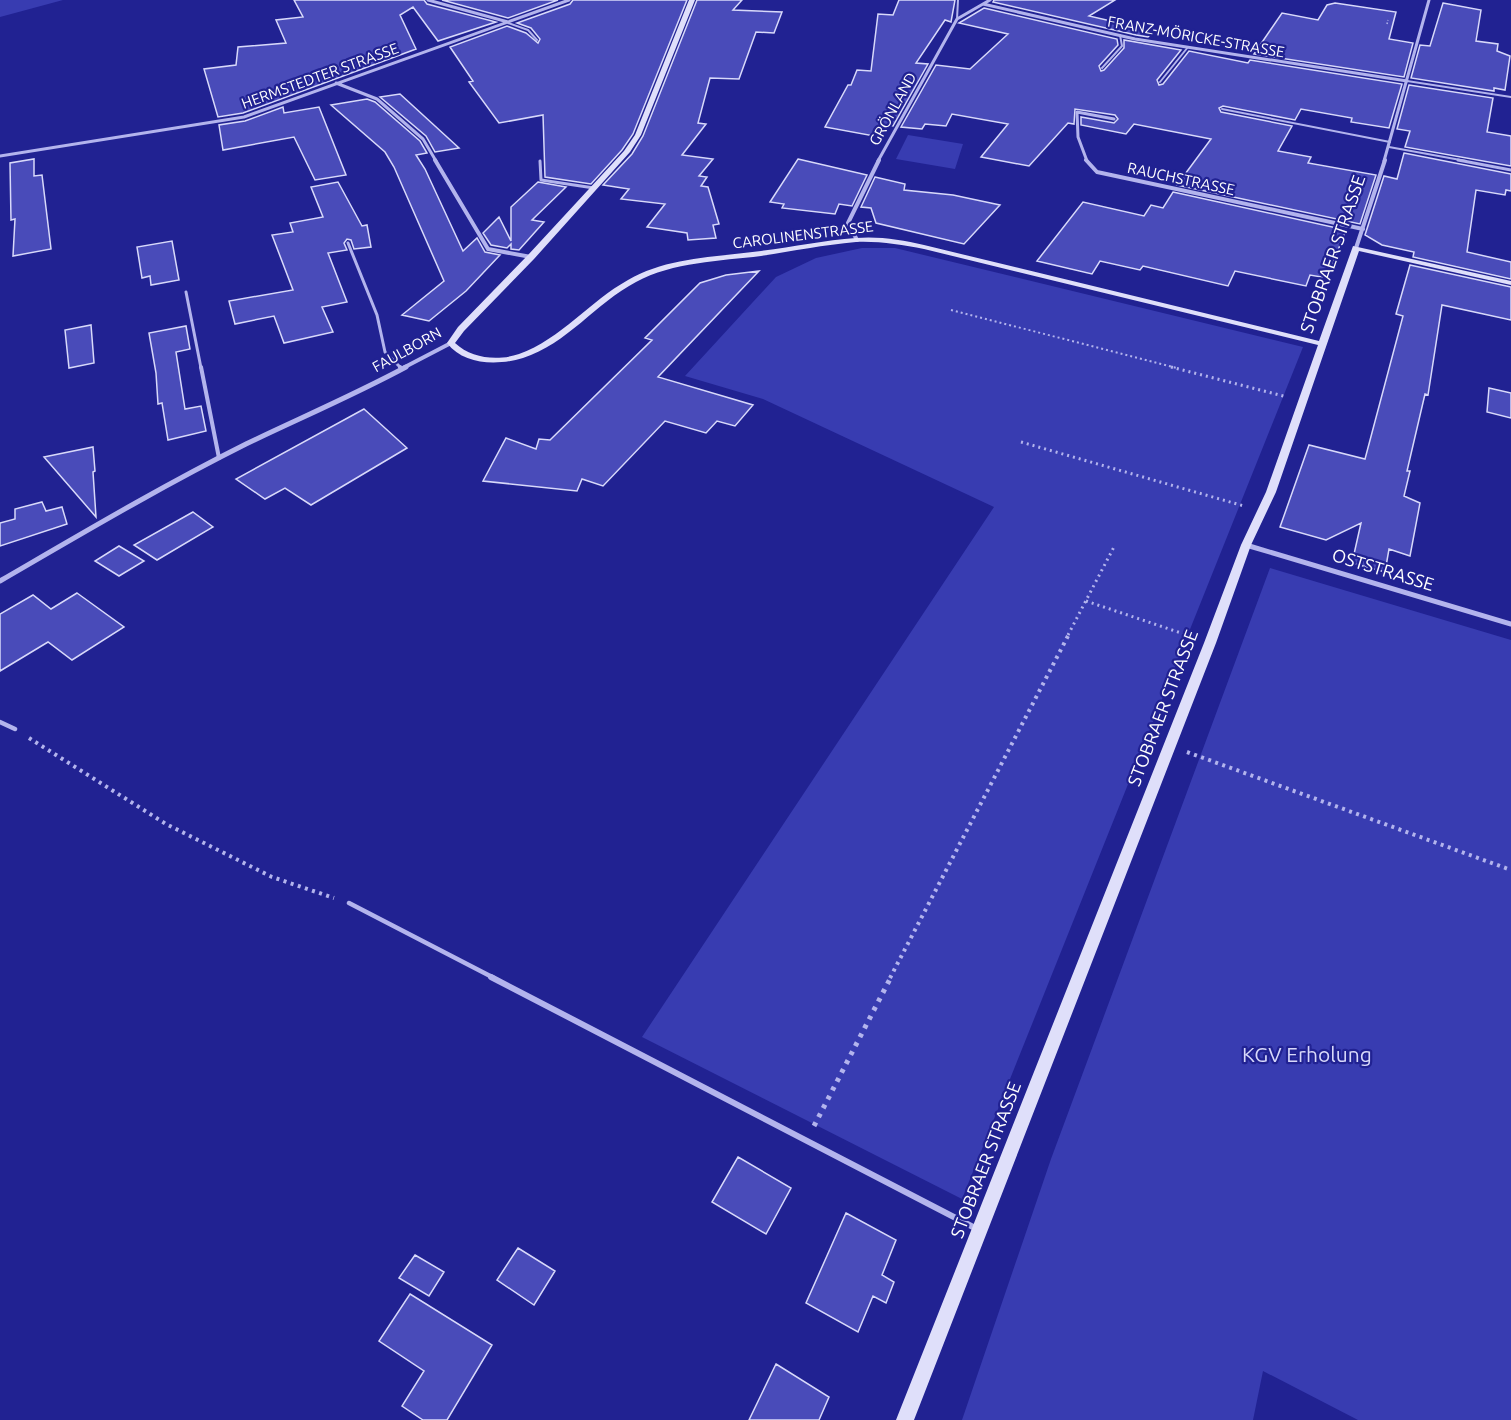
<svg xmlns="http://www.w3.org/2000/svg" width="1511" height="1420" font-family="Ubuntu,sans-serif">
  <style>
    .green { fill: #383cb1 }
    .building { fill: #494bb9; stroke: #d8d9fa; stroke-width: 1.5 }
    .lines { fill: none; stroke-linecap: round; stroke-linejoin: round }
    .path-far4 { stroke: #b3b4ed; stroke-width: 1.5; stroke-dasharray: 1.5 2; stroke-linecap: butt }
    .path-far3 { stroke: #b3b4ed; stroke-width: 2; stroke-dasharray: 2 3; stroke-linecap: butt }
    .path-far2 { stroke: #b3b4ed; stroke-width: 3; stroke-dasharray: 2 4; stroke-linecap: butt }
    .path-far1 { stroke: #b3b4ed; stroke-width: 4; stroke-dasharray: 3 4.5; stroke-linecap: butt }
    .path { stroke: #b3b4ed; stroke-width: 5; stroke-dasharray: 4 6; stroke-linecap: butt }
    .lane-far4 { stroke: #b3b4ed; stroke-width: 2 }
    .lane-far3 { stroke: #b3b4ed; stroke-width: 3 }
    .lane-far2 { stroke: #b3b4ed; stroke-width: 4 }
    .lane-far1 { stroke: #b3b4ed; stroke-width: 4.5 }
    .lane { stroke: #b3b4ed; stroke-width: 6 }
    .street-far2 { stroke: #b3b4ed; stroke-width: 3 }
    .street-far1 { stroke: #b3b4ed; stroke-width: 4 }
    .street { stroke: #b3b4ed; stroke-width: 5 }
    .secondary { fill: #dfdffa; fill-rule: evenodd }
    .labels { text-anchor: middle; stroke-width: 4.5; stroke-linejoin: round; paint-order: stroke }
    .far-street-label { font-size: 15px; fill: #fff; stroke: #212292 }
    .street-label { font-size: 18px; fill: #fff; stroke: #212292 }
    .near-park-label { font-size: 21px; fill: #d8d9fa; stroke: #212292 }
  </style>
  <rect width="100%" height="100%" fill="#212292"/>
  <!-- green -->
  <path class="green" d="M0,0H63L0,17Z
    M908,135L963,144L955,169L896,159Z
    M862,248H895L1303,347L962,1199L642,1037L994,507L763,399L685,376L776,277L816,258Z
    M1270,568L1511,640V1420H1358L1263,1371L1253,1420H962L1051,1159Z"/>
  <!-- building -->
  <path class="building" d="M294,0H424L427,4L496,22L438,41L413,7L400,15L416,49L243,113L218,117L204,69L236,65L238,47L286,43L276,20L303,17Z
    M442,0H558L508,18Z
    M573,0H687L633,134L622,150L591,184L545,177L543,115L499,123L469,82L473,81L450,47L507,26L526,33L538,43L540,39L531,28L517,23L570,4Z
    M697,0H742L733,10L782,12L774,33L756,32L739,79L710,78L698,123L706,124L682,155L713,159L699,176L707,177L701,186L708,187L719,224L713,225L716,238L688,240L687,233L647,227L665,204L621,199L629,189L603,185L632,154L643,136Z
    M899,0H955L951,22L945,20L916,63L928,64L893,126L881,124L874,136L825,127L848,85H851L857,70L871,71L878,14L893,15Z
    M994,0H1115L1089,16L1154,31L1148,37L1136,35L993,2Z
    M1335,3L1396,12L1389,39L1413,43L1404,77L1254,54L1282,13L1318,20L1327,5Z
    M1443,3L1481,10L1476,41L1498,44L1497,51L1510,56L1505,90L1494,88V91L1411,78L1420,45L1430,46Z
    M984,8L1117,39L1118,45L1099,66L1101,71L1104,70L1124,48V40L1181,50L1157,80L1159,85L1163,84L1189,51L1248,63L1250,60L1402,84L1389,128L1351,122L1352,118L1301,109L1295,120L1223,106L1219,108L1221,112L1292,126L1278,151L1311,157L1308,163L1376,175L1360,224L1177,185L1211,139L1134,124L1126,134L1081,125V117L1114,123L1118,119L1115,115L1075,109L1074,124L1068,123L1029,166L981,157L1008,124L952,114L946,126L925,124L922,129L901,127L936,65L970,69L1008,34L959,23Z
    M1409,85L1493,98L1487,132L1511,136V166L1405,147L1410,131L1397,129Z
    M400,94L459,148L435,152L426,136L380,97Z
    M367,99L375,102L420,141L427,153L416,155L425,169L463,251L477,238L485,252L500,255L466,291L429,321L402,315L444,281L394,167L385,152L331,105Z
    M283,107L284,113L319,107L346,175L315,180L294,137L223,150L219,125L245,121Z
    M1404,153L1511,174V191L1506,190L1505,195L1476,190L1467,252L1511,262V279L1413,257L1414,252L1382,245L1365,235L1384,176L1397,179Z
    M34,159V176L42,175L51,249L13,256L15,219L11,220L10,163Z
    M798,159L867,175L852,206L839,204L835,214L782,208L784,204L770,202Z
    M875,177L905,184L904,190L953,195L1000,205L964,244L876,223L871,208L861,207Z
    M338,182L362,226L367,225L371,247L354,249L351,240L347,239L344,243L347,250L328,253L347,302L322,307L333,332L284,343L274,316L235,324L229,301L293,290L272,235L293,232L290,223L323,217L311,187Z
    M538,182L566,187L532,220L544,222L519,250L511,249V244L507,248L491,245L483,233L499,217L511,241V207Z
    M1173,192L1346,230L1327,278L1310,275L1306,286L1235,271L1228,286L1143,266L1140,270L1100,261L1092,274L1037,261L1083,202L1144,216L1151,205L1163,208Z
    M172,241L179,280L151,285L150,276L142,278L137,247Z
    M1410,265L1511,287V320L1442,305L1428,395L1425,394L1407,471H1410L1404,496L1420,503L1410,556L1389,549L1385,572L1352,563L1361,523L1326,540L1280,527L1309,445L1365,459L1403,316L1396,314Z
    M759,271L658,377L753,405L735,426L717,421L706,433L665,421L603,486L582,479L577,491L483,481L506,438L536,449L539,439L550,440L652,340L645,338L700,283L726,275Z
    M91,325L94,363L69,368L65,330Z
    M186,326L190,349L176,352L185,409L201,406L206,431L168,440L162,403L158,404L156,373L149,333Z
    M1489,388L1511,393V418L1487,412Z
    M364,409L407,448L311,505L285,488L265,499L236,479Z
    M93,447L95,471L93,472L96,517L44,457Z
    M42,502L46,511L62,507L67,524L0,546V523L15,519V509Z
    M193,512L213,527L157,560L134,545Z
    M119,546L144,561L119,576L95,561Z
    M77,593L124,627L72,660L48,642L0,671V614L33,595L51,609Z
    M738,1157L791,1188L766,1234L712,1202Z
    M846,1213L896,1240L882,1275L894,1282L886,1303L873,1296L858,1332L806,1303Z
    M518,1248L555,1271L534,1305L497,1280Z
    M415,1255L444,1272L429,1296L399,1278Z
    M410,1294L492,1345L447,1420H423L402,1406L424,1371L379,1341Z
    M776,1364L829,1397L819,1420H749Z"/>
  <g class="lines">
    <!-- path-far4 -->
    <path class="path-far4" d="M1387,24L1388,20"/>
    <!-- path-far3 -->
    <path class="path-far3" d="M951,310L1177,368"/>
    <!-- path-far2 -->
    <path class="path-far2" d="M1171,367L1287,397
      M1021,442L1244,506
      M1086,601L1187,635
      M1068,635L1115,545"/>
    <!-- path-far1 -->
    <path class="path-far1" d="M1183,634L1193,637
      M29,738L166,824L272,877L334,898
      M1187,752L1511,870
      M890,978L1069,634"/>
    <!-- path -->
    <path class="path" d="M814,1126L891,977"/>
    <!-- lane-far4 -->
    <path class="lane-far4" d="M957,19L958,0
      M508,23L528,30L537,40
      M1102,68L1122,46L1120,35
      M1407,81L1511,97
      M1160,82L1188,47
      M1222,109L1390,142
      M1389,147L1466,161"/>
    <!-- lane-far3 -->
    <path class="lane-far3" d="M1458,160L1511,170
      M540,161L541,180L594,188
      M348,243L377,315L385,352L401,368
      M186,292L201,368"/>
    <!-- lane-far2 -->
    <path class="lane-far2" d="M201,367L219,458
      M400,367L402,369"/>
    <!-- lane-far1 -->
    <path class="lane-far1" d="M0,722L15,729
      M349,903L494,978"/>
    <!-- lane -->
    <path class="lane" d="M491,977L977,1229"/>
    <!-- street-far2 -->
    <path class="street-far2" d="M428,0L508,22
      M983,4L1135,39L1407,81
      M336,83L377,99L423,139L436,161
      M0,156L244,117L569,0
      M878,161L957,19L990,0
      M1087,161L1078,137L1077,112L1114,119
      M1384,161L1429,0"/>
    <!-- street-far1 -->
    <path class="street-far1" d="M435,160L488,249L531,257
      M1086,160L1097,172L1363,229
      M857,240L848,223L879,160
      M1356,248L1385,160
      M403,368L451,343"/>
    <!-- street -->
    <path class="street" d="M1246,545L1511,624
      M0,581C81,534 162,486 246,444C300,418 354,395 406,367"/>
    <!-- secondary -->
    <path class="secondary" d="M689,0H695L641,135L630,152L534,259L464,331L455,343C472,359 498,361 519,354C561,339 590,301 628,280C667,257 718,257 761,251C793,247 825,240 856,238C879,236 902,240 924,245L1319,341L1353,246L1511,281V285L1359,251L1276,492L1251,545L1216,643L914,1420H896L1204,643L1241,545L1266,492L1318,345L924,249C902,245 879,241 856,242C824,245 792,251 761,256C720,261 673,262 636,282C596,303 567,344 523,358C497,366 464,365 447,343L458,327L528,255L624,151L635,135Z"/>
  </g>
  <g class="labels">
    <!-- far-street labels -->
    <g class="far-street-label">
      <text transform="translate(1196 37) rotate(10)" y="5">FRANZ-MÖRICKE-STRASSE</text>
      <text transform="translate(320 76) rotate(-20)" y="5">HERMSTEDTER STRASSE</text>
      <text transform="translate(893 109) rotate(-61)" y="5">GRÖNLAND</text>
      <text transform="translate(1181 179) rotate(12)" y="5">RAUCHSTRASSE</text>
      <text transform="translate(803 235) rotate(-7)" y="5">CAROLINENSTRASSE</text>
      <text transform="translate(407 350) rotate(-29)" y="5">FAULBORN</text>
    </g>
    <!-- street labels -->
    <g class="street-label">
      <text transform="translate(1333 254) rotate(-71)" y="6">STOBRAER STRASSE</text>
      <text transform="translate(1383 570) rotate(17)" y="6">OSTSTRASSE</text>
      <text transform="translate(1163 708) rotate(-69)" y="6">STOBRAER STRASSE</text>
      <text transform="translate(986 1160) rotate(-69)" y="6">STOBRAER STRASSE</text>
    </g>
    <!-- near-park labels -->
    <g class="near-park-label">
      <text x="1307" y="1062">KGV Erholung</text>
    </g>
  </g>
</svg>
